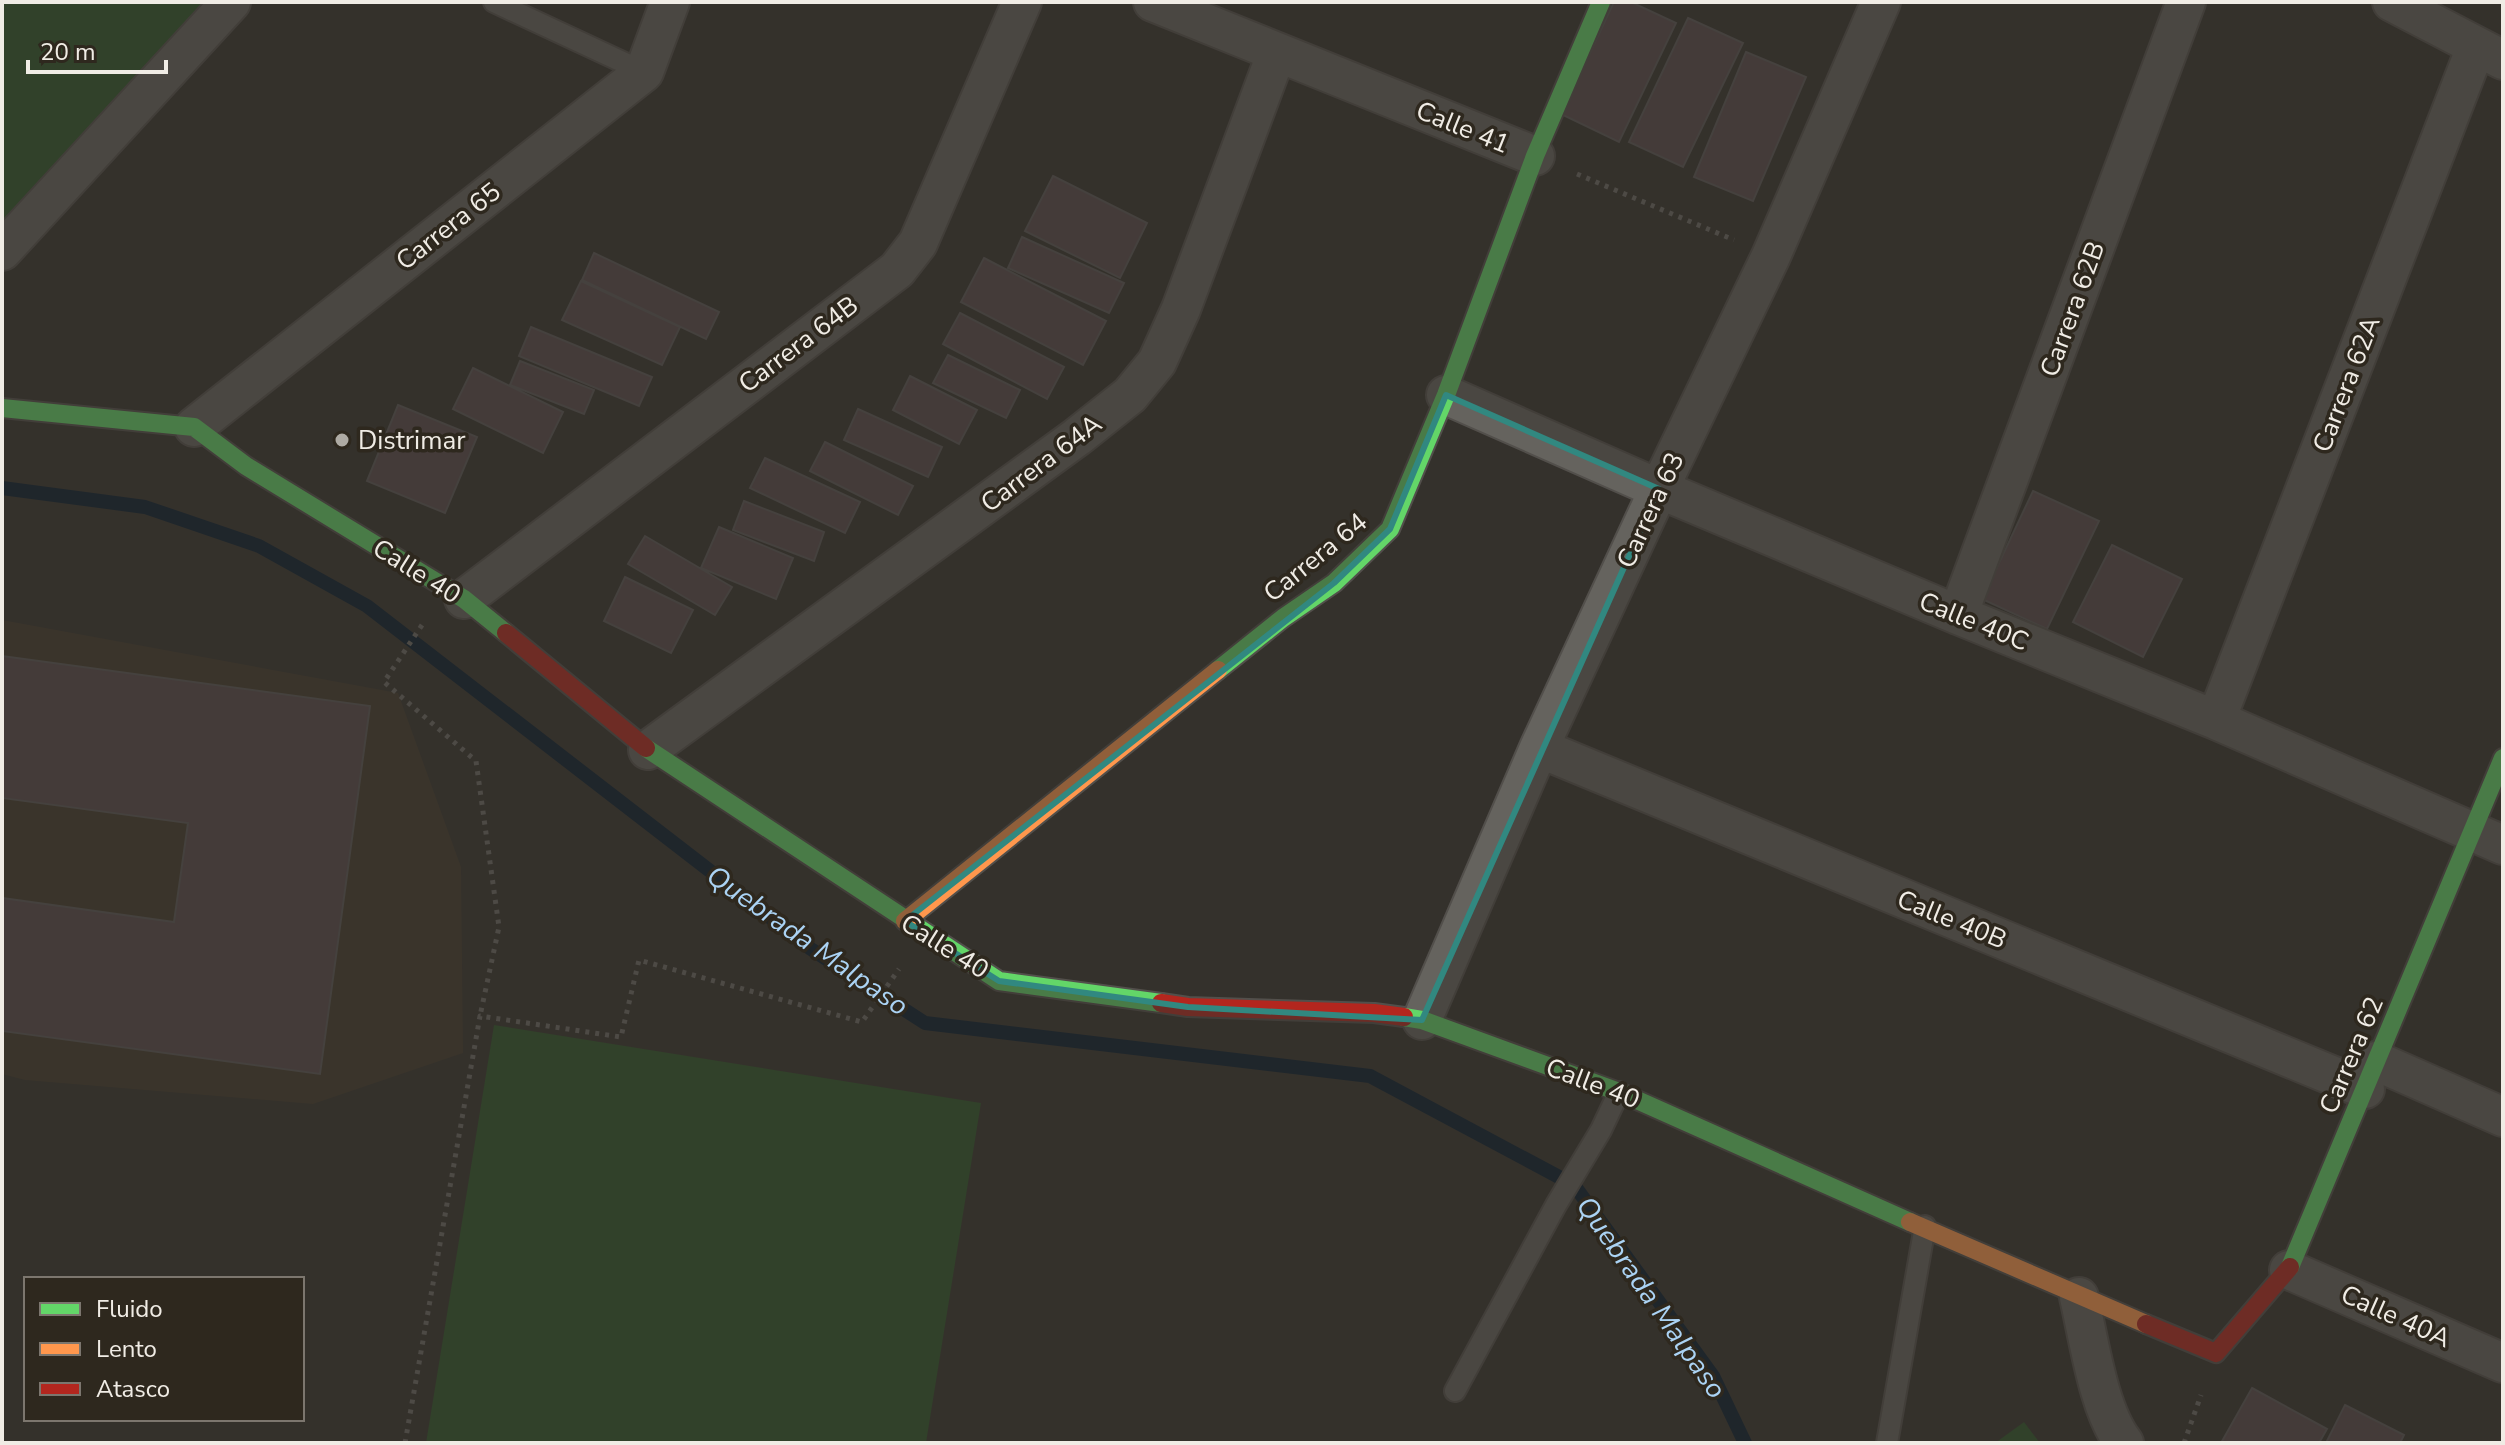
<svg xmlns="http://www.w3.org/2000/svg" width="2505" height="1445" font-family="'Nunito Sans',sans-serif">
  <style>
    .built { fill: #41392a }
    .green { fill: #2e5428 }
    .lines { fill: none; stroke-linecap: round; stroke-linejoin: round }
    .stream { stroke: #051a2b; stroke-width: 14 }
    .building { fill: #58474b; stroke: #595554; stroke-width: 2 }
    .lane-casing { stroke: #524f4b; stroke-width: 24 }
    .street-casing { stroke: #524f4b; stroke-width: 42 }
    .fast-casing { stroke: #524f4b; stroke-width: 22 }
    .slow-casing { stroke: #524f4b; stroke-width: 22 }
    .jam-casing { stroke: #524f4b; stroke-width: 22 }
    .path { stroke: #6a6864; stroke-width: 5; stroke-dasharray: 4 6; stroke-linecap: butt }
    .lane { stroke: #65635e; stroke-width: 20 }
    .street { stroke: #65635e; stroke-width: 38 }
    .fast { stroke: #63d668; stroke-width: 18 }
    .slow { stroke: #ff974d; stroke-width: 18 }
    .jam { stroke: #b3261e; stroke-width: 18 }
    .marked { fill: none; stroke: #318880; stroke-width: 6; stroke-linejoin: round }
    .poi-dot { fill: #aeaba4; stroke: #2e281e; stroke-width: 3 }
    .labels { text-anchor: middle; stroke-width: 7; stroke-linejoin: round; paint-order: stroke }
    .street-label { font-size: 26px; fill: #f0ece5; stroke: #2e281e }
    .poi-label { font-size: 26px; fill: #f0ece5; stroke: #2e281e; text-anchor: start }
    .water-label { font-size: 28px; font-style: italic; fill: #abd3f4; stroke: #2e281e }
  </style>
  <rect width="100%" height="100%" fill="#34312c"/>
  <!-- built -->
  <path class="built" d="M2,620L398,693L461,867L463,1053L313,1104L25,1080L2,1074Z"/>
  <!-- green -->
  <path class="green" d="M2,2H225L2,227Z
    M494,1025L981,1103L926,1443H426Z
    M2024,1422L2040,1443H1995Z"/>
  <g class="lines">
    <!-- stream -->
    <path class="stream" d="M2,488L145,507L259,546L367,606L811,949L925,1023L1370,1076L1574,1185L1713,1376L1745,1443"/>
  </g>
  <!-- building -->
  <path class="building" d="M1614,2H1631L1676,23L1619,142L1561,114Z
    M1688,18L1743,43L1683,167L1629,142Z
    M1746,52L1806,77L1753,201L1694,177Z
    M1053,176L1147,223L1120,278L1025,231Z
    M1022,237L1124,283L1109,313L1008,268Z
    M594,253L719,312L706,339L582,280Z
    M984,258L1106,321L1083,365L961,302Z
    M581,281L680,327L662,365L562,320Z
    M960,313L1064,367L1047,399L943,344Z
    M531,327L652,377L639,406L519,356Z
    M948,355L1020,390L1006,418L933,383Z
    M520,361L594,390L584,414L510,385Z
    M473,368L563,412L543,453L453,409Z
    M910,376L977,410L959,444L893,410Z
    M398,405L477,437L445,513L367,481Z
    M858,409L942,447L928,477L844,440Z
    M825,442L913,486L898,515L810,471Z
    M765,458L860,502L845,533L750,488Z
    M2033,491L2099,521L2047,629L1982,599Z
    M744,501L824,532L814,561L733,530Z
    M719,527L793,558L776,599L701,568Z
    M645,536L732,587L715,615L628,564Z
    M2112,545L2182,579L2143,657L2073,622Z
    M625,577L693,610L671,653L604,621Z
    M2,656L370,706L320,1074L2,1031V898L174,922L188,823L2,798Z
    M2252,1388L2327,1429L2319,1443H2221Z
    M2345,1405L2404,1435L2400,1443H2326Z"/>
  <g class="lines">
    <!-- lane casing -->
    <g class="lane-casing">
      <path id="lane" d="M494,2L644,72
        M1455,1391L1556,1205L1601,1130L1619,1092
        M1887,1443L1925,1226"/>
    </g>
    <!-- street casing -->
    <g class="street-casing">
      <path id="street" d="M1153,2L1535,156
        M2392,2L2503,60
        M2,251L231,2
        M1446,395L1659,489L1958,615L2216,720L2503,845
        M194,427L644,72L670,2
        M464,599L897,270L918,243L1022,2
        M1958,615L2186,2
        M2216,720L2476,47
        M1539,748L2365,1089
        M648,750L1077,437L1130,395L1157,362L1181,309L1277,52
        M1422,1020L1539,748L1659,489L1771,256L1881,2
        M2376,1061L2503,1117
        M2289,1270L2503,1363
        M2079,1297C2089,1339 2098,1410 2124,1443"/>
    </g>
    <!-- fast casing -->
    <g class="fast-casing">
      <path id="fast" d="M2,408L194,427L246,466L464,599L506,633
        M1218,670L1283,618L1334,583L1390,529L1446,395L1535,156L1601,2
        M646,748L999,981L1161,1003
        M1404,1017L1422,1020L1619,1092L1910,1222
        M2290,1267L2503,758"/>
    </g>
    <!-- slow casing -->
    <g class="slow-casing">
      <path id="slow" d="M905,921L1218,670
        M1910,1222L2146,1324"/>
    </g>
    <!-- jam casing -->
    <g class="jam-casing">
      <path id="jam" d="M506,633L646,748
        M1161,1003L1188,1007L1374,1013L1404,1017
        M2146,1324L2216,1353L2290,1267"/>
    </g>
    <!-- path -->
    <path class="path" d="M1577,174L1734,240
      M422,625L384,682L476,761L499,927L480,1016
      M405,1443L480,1016L621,1037L639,960L862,1022L899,969
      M2184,1443L2201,1395"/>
    <!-- lane -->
    <use href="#lane" class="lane"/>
    <!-- street -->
    <use href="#street" class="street"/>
    <!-- fast -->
    <use href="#fast" class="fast"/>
    <!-- slow -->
    <use href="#slow" class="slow"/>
    <!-- jam -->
    <use href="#jam" class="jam"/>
  </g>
  <!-- marked area -->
  <path d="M0 0H2505V1445H0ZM1446,395L1659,489L1422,1020L1188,1007L999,981L905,921L1334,583L1390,529Z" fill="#34312c" fill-opacity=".55" fill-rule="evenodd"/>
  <path class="marked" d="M1446,395L1659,489L1422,1020L1188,1007L999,981L905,921L1334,583L1390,529Z"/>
  <!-- markers -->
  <circle class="poi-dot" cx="342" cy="440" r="8"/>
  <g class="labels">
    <!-- street labels -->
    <g class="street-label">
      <text transform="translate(1463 127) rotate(22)" y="9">Calle 41</text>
      <text transform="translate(448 226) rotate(-38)" y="9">Carrera 65</text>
      <text transform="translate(2072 309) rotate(-70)" y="9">Carrera 62B</text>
      <text transform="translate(798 344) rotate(-37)" y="9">Carrera 64B</text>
      <text transform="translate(2346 384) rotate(-69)" y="9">Carrera 62A</text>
      <text transform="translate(1041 463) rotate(-37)" y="9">Carrera 64A</text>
      <text transform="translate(1650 510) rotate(-65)" y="9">Carrera 63</text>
      <text transform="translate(1315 557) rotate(-39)" y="9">Carrera 64</text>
      <text transform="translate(417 571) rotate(32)" y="9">Calle 40</text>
      <text transform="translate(1974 621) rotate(22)" y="9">Calle 40C</text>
      <text transform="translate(1952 919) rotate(22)" y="9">Calle 40B</text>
      <text transform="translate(945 946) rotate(32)" y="9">Calle 40</text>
      <text transform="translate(2351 1055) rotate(-67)" y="9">Carrera 62</text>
      <text transform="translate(1593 1083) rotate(21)" y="9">Calle 40</text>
      <text transform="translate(2396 1316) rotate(24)" y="9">Calle 40A</text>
    </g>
    <!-- poi labels -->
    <g class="poi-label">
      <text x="358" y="449">Distrimar</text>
    </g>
    <!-- water labels -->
    <g class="water-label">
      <text transform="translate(808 940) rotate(35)" y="10">Quebrada Malpaso</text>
      <text transform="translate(1652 1297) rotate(55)" y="10">Quebrada Malpaso</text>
    </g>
  </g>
  <!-- border -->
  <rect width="2505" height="1445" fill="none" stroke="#f0ece5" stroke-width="8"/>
  <!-- legend -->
  <rect x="24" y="1277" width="280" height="144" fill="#2e281e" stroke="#7c766e" stroke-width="2"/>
  <rect x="40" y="1303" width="40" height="12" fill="#63d668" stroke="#7c766e" stroke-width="2"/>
  <text x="96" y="1317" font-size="24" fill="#f0ece5">Fluido</text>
  <rect x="40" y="1343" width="40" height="12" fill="#ff974d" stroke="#7c766e" stroke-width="2"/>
  <text x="96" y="1357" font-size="24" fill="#f0ece5">Lento</text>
  <rect x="40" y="1383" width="40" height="12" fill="#b3261e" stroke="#7c766e" stroke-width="2"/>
  <text x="96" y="1397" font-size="24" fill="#f0ece5">Atasco</text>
  <!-- scale -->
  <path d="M28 60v12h138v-12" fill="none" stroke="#f0ece5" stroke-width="4"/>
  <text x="40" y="60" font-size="24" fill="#f0ece5" stroke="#2e281e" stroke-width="6" paint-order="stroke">20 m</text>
</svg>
